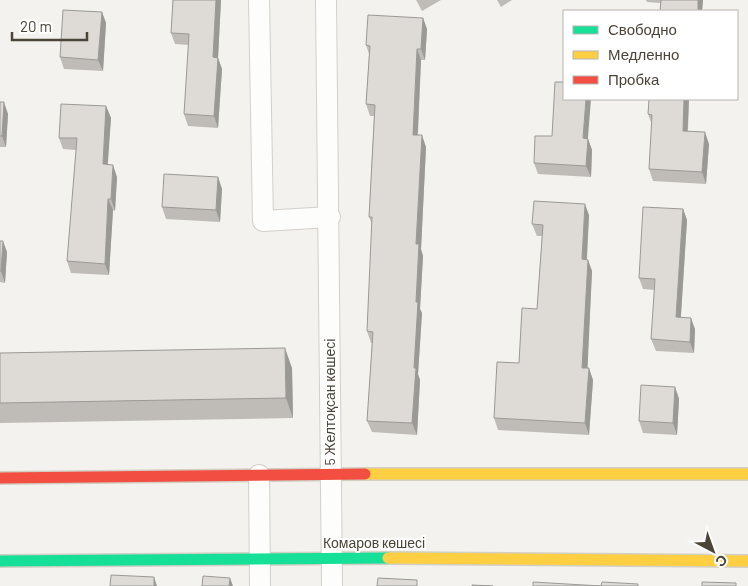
<svg xmlns="http://www.w3.org/2000/svg" width="748" height="586" font-family="Barlow,sans-serif">
  <style>
    .lines { fill: none; stroke-linecap: round; stroke-linejoin: round }
    .street-casing { stroke: #d2d0cb; stroke-width: 22 }
    .fast-casing { stroke: #d3cfc5; stroke-width: 14 }
    .slow-casing { stroke: #d3cfc5; stroke-width: 14 }
    .jam-casing { stroke: #d3cfc5; stroke-width: 14 }
    .street { stroke: #fdfdfc; stroke-width: 20 }
    .fast { stroke: #16e098; stroke-width: 11 }
    .slow { stroke: #ffcf43; stroke-width: 11 }
    .jam { stroke: #f24e42; stroke-width: 11 }
    .wall { fill: #bfbcb8 }
    .shaded-wall { fill: #9b9996 }
    .building { fill: #dedbd6; stroke: #9b9996 }
    .labels { text-anchor: middle; stroke-width: 4; stroke-linejoin: round; paint-order: stroke }
    .street-label { font-size: 14px; fill: #4b4439; stroke: #fff }
  </style>
  <rect width="100%" height="100%" fill="#f4f2ee"/>
  <g class="lines">
    <!-- street casing -->
    <g class="street-casing">
      <path id="street" d="M259,0L263,221L330,217
        M326,0L332,586
        M259,475L260,586"/>
    </g>
    <!-- fast casing -->
    <g class="fast-casing">
      <path id="fast" d="M0,561L388,558"/>
    </g>
    <!-- slow casing -->
    <g class="slow-casing">
      <path id="slow" d="M365,474H748
        M388,558L748,561"/>
    </g>
    <!-- jam casing -->
    <g class="jam-casing">
      <path id="jam" d="M0,478L365,474"/>
    </g>
    <!-- street -->
    <use href="#street" class="street"/>
    <!-- fast -->
    <use href="#fast" class="fast"/>
    <!-- slow -->
    <use href="#slow" class="slow"/>
    <!-- jam -->
    <use href="#jam" class="jam"/>
  </g>
  <!-- wall -->
  <path class="wall" d="M173,0H221L218,58L222,69L218,128L188,126L184,114L189,45L175,44L171,33Z
    M416,0H441L422,11Z
    M497,0H512L501,7Z
    M646,0H703L702,11H660V3L647,2Z
    M102,12L106,23L103,71L64,69L60,57Z
    M423,18L427,29L425,60H421L418,135L426,147L421,249L423,256L420,309L422,313L418,374L420,380L417,435L372,432L367,421L372,343H371L367,331L372,224L369,217L374,116H370L366,104L369,54L366,45Z
    M649,99H689L688,131L709,144L706,184L653,181L649,169L652,125L648,114Z
    M0,102L8,114L6,147H0Z
    M106,106L111,118L107,165L117,177L115,211L113,210L109,275L71,273L67,261L76,150L63,149L59,138Z
    M552,136L588,139L592,150L591,177L538,174L534,163Z
    M218,177L222,189L220,222L166,219L162,207Z
    M683,209L687,220L681,317L695,329L694,353L656,351L651,339L655,290L643,289L639,278Z
    M589,215L587,260H588L592,271L587,368L593,380L589,435L498,430L494,418L519,363L537,309L542,236H537L532,224Z
    M0,241L7,252L5,283L0,282Z
    M0,353L292,368L293,418L0,423Z
    M675,387L679,399L677,435L643,433L639,421Z"/>
  <!-- shaded-wall -->
  <path class="shaded-wall" d="M216,0H221L218,58L222,69L218,128L214,116L213,57Z
    M698,0H703L702,11H698Z
    M102,12L106,23L103,71L98,60Z
    M423,18L427,29L425,60L421,49Z
    M417,49L421,60L417,146L413,135Z
    M586,99H591L587,150L583,138Z
    M684,99H689L687,142L683,131Z
    M4,102L8,114L6,147L2,136Z
    M106,106L111,118L107,176L103,164Z
    M705,132L709,144L706,184L702,172Z
    M422,135L426,147L421,249L423,256L420,309L422,313L418,374L420,380L417,435L412,423L416,244Z
    M588,139L592,150L591,177L586,166Z
    M113,165L117,177L115,211L111,199Z
    M218,177L222,189L220,222L216,210Z
    M108,199L113,210L109,275L105,264Z
    M585,204L589,215L586,271L582,259Z
    M683,209L687,220L680,329L676,317Z
    M3,241L7,252L5,283L1,271Z
    M588,260L592,271L587,380L582,368Z
    M691,318L695,329L694,353L690,342Z
    M285,348L292,368L293,418L286,398Z
    M589,368L593,380L589,435L585,423Z
    M675,387L679,399L677,435L673,423Z
    M154,577L157,586H154Z
    M230,578L233,586H229Z"/>
  <!-- building -->
  <path class="building" d="M173,0H216L213,57L218,58L214,116L184,114L189,34L171,33Z
    M661,0H698V11H660Z
    M63,10L102,12L98,60L60,57Z
    M368,15L423,18L421,49H417L413,135H422L416,244H419L416,302H418L414,368H416L412,423L367,421L373,332L367,331L372,217H369L375,105L366,104L370,46L366,45Z
    M555,82H564V99H586L583,138L588,139L586,166L534,163L535,136H552Z
    M649,99H684L683,131L705,132L702,172L649,169L652,115L648,114Z
    M0,102H4L2,136H0Z
    M61,104L106,106L103,164L113,165L111,199H108L105,264L67,261L77,138H59Z
    M164,174L218,177L216,210L162,207Z
    M534,201L585,204L582,259L588,260L582,368H589L585,423L494,418L497,362L519,363L522,308L537,309L543,225L532,224Z
    M643,207L683,209L676,317L691,318L690,342L651,339L655,279L639,278Z
    M0,241H3L1,271H0Z
    M285,348L286,398L0,403V353Z
    M641,385L675,387L673,423L639,421Z
    M111,575L154,577V586H110Z
    M203,576L230,578L229,586H202Z
    M378,578L417,580V586H377Z
    M533,582L601,586L602,582L638,584V586H533Z
    M702,582L736,583V586H702Z
    M472,585L493,586H472Z"/>
  <g class="labels">
    <!-- street labels -->
    <g class="street-label">
      <text transform="translate(330 402) rotate(-90)" y="5">5 Желтоқсан көшесі</text>
      <text x="374" y="548">Комаров көшесі</text>
    </g>
  </g>
  <!-- legend -->
  <rect x="563" y="10" width="175" height="90" fill="#ffffff" stroke="#b7b4b0"/>
  <rect x="573" y="26" width="25" height="8" fill="#16e098" stroke="#b7b4b0"/>
  <text x="608" y="35" font-size="15" fill="#4b4439">Свободно</text>
  <rect x="573" y="51" width="25" height="8" fill="#ffcf43" stroke="#b7b4b0"/>
  <text x="608" y="60" font-size="15" fill="#4b4439">Медленно</text>
  <rect x="573" y="76" width="25" height="8" fill="#f24e42" stroke="#b7b4b0"/>
  <text x="608" y="85" font-size="15" fill="#4b4439">Пробка</text>
  <!-- north arrow -->
  <g transform="translate(713 551) rotate(139)" stroke="#ffffff" stroke-width="4" paint-order="stroke">
  <path d="M0-4L9 19L0 12L-9 19Z" fill="#4b4439"/>
  <text y="-8" font-size="14" font-weight="bold" text-anchor="middle" fill="#4b4439">С</text>
  </g>
  <!-- scale -->
  <path d="M12 32v8h75v-8" fill="none" stroke="#4b4439" stroke-width="2.5"/>
  <text x="20" y="32" font-size="15" fill="#4b4439" stroke="#ffffff" stroke-width="4" paint-order="stroke">20 m</text>
</svg>
